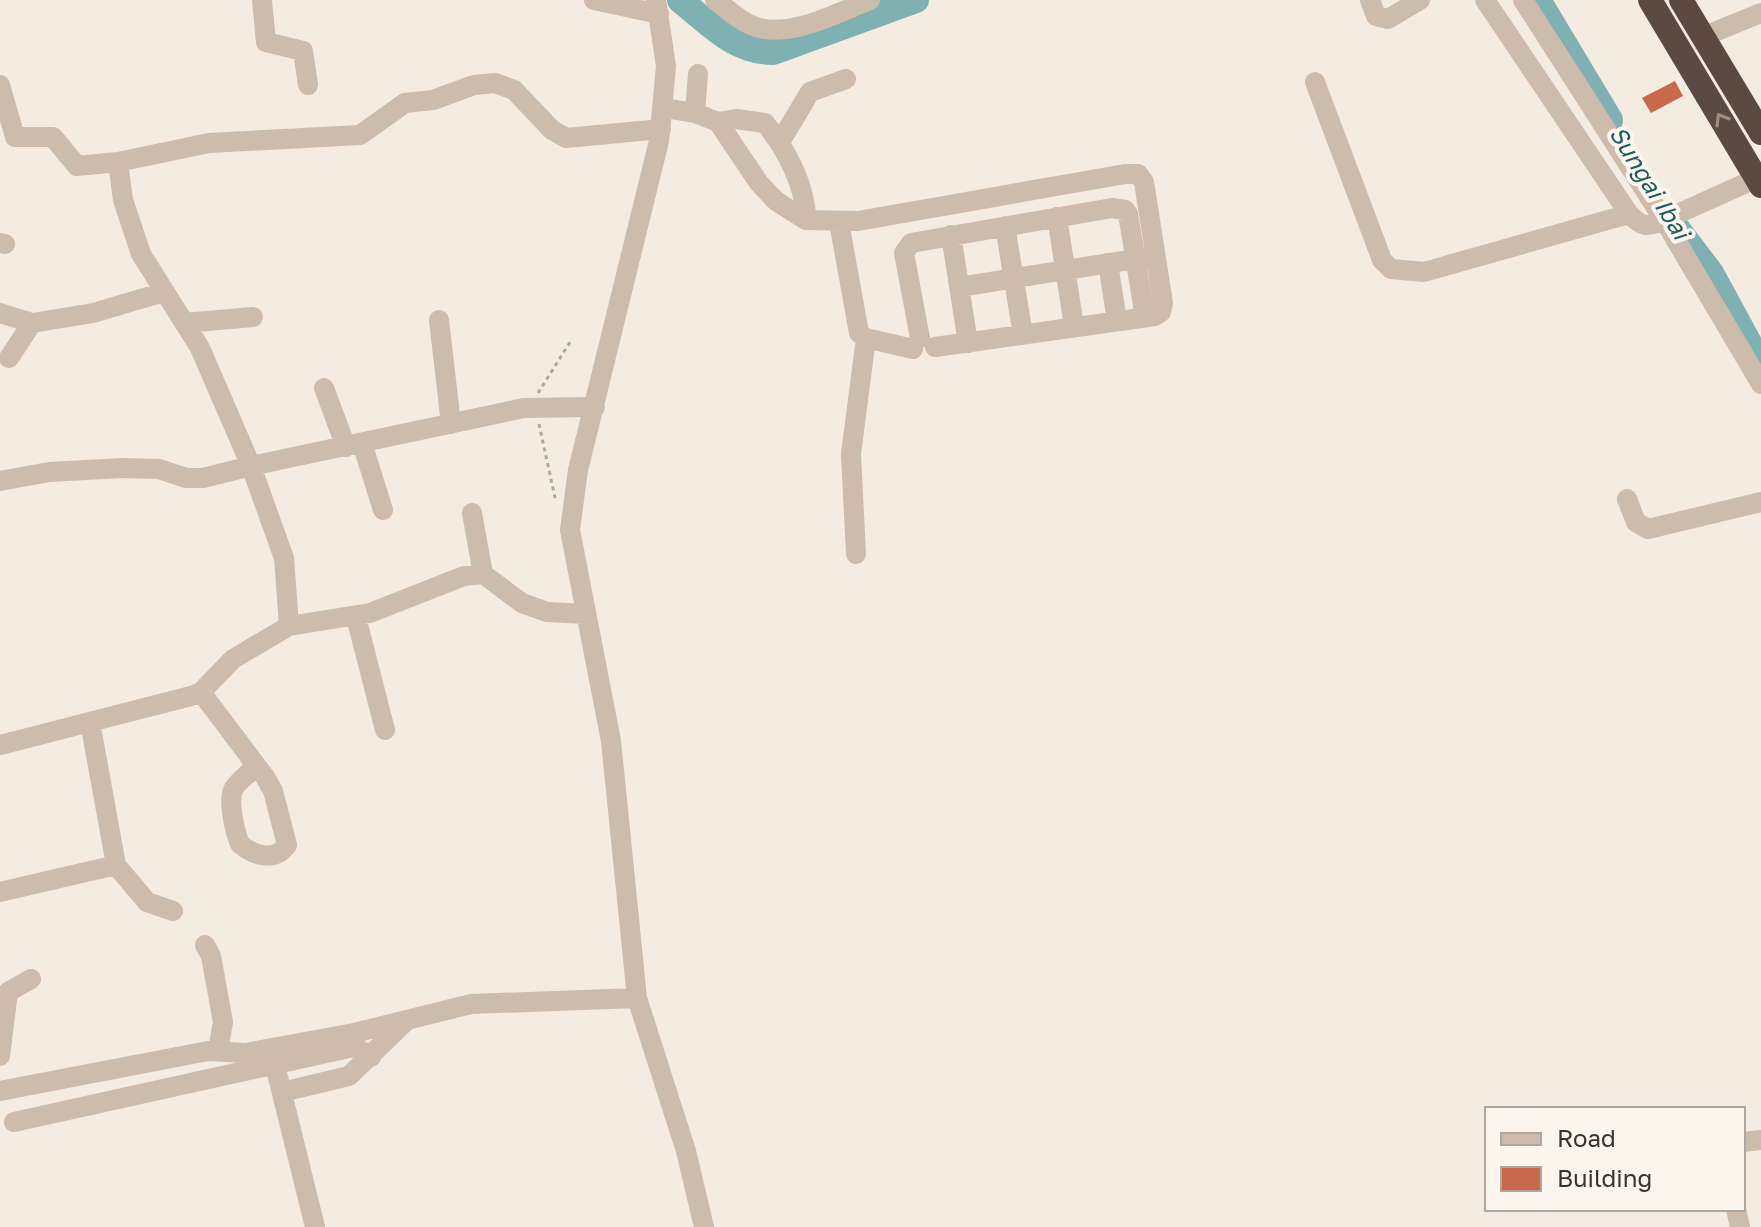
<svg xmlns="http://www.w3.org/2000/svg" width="1761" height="1227" font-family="'Golos Text',sans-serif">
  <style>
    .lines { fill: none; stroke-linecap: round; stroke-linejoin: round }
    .river { stroke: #7fb0b2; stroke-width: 26 }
    .building { fill: #c8694b }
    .path { stroke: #b9a596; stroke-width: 3; stroke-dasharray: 4 4; stroke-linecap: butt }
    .minor { stroke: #cdbbac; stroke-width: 20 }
    .highway { stroke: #5c4a42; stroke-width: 24 }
    .oneway { stroke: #9c8e87 }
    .labels { text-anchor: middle; stroke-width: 8; stroke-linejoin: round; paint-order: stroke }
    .water-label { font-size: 24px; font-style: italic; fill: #1f5a5e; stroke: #fbf5ee }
  </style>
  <rect width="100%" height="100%" fill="#f4ebe1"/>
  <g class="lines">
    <!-- river -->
    <path class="river" d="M680,0C709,23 734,52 773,52L916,0
      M1538,0L1610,120
      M1670,219L1711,273L1761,365"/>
  </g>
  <!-- building -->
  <path class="building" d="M1675,81L1683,96L1651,113L1642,98Z"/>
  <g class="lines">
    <!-- path -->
    <path class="path" d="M538,393L572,339
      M539,424L556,502"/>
    <!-- minor -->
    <path class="minor" d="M262,0L266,42L303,51L308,85
      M594,0L659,14
      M656,0L666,66L659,141L578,470L570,530L611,741L637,998L686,1151L704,1227
      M715,0C727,8 738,20 751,25C787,41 836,13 870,0
      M1370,0L1376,16L1388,19L1420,0
      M1485,0L1629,214C1642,227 1647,228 1664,220L1761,384
      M1523,0L1664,220L1757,178
      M1702,37L1761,13
      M1315,82L1382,260L1391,269L1424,272L1629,214
      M0,85L15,137H53L77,166L118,162L209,143L360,135L405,103L433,100L474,85L495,83L514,90L552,130L566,138L661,129
      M664,108L695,113L718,122L759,183L776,201L806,220L858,221L1125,174H1138L1144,182L1163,303L1161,312L1155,316L935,347
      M695,113L698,74
      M718,122L736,119L765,123C786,149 806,186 806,220
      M780,142L810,92L846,79
      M118,162L123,200L141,254L200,348L251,466L284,558L289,626
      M1057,217L1074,326
      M839,222L859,333L866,338L913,349
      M1005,226L1023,335
      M951,235L968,343
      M0,243L5,244
      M1108,263L1117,321
      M959,287L1148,257
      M0,313L32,323L93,313L164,292
      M439,320L451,424
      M184,323L253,317
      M920,338L904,253L911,243L1112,208L1125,210L1128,214L1145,317
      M9,358L32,323
      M324,388L346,447
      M362,443L383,510
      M0,481L49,472L123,468L159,469L186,478H203L251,466L524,408L595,407
      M1627,499L1636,522L1648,529L1761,502
      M472,513L483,574
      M856,554L851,454L866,338
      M356,617L385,730
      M201,692L265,777L273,791L287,845C275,862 254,856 240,844C235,832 228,803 233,790C237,781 250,774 256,765
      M90,722L116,865L147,902L173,911
      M0,745L191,696L201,692L233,659L289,626L370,613L464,576L483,574L522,603L547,612L585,614
      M0,892L116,865
      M205,945L211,956L223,1022L218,1050
      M0,1056L8,992L31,979
      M275,1065L315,1227
      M0,1091L208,1051L246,1053L354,1033L471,1004L637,998
      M282,1092L349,1076L406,1021
      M14,1122L349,1048L355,1047L371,1057
      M1743,1142L1761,1140
      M1736,1209L1740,1227"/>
    <!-- highway -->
    <path class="highway" d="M1650,0L1761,186
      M1681,0L1761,133"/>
  </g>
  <!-- one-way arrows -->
  <defs><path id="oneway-chevron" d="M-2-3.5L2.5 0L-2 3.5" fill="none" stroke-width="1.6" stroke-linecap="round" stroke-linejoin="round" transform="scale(2)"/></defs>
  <use class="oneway" href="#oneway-chevron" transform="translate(1721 119) rotate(-121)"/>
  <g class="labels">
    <!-- water labels -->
    <g class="water-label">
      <text transform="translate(1649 183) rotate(58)" y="8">Sungai Ibai</text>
    </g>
  </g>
  <!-- legend -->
  <rect x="1485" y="1107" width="260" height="104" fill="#fbf5ee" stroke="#aea6a0" stroke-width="2"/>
  <rect x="1501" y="1133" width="40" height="12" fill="#cdbbac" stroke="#aea6a0" stroke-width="2"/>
  <text x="1557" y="1147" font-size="24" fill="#3b302b">Road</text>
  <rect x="1501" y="1167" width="40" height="24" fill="#c8694b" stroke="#aea6a0" stroke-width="2"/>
  <text x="1557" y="1187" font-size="24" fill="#3b302b">Building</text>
</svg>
